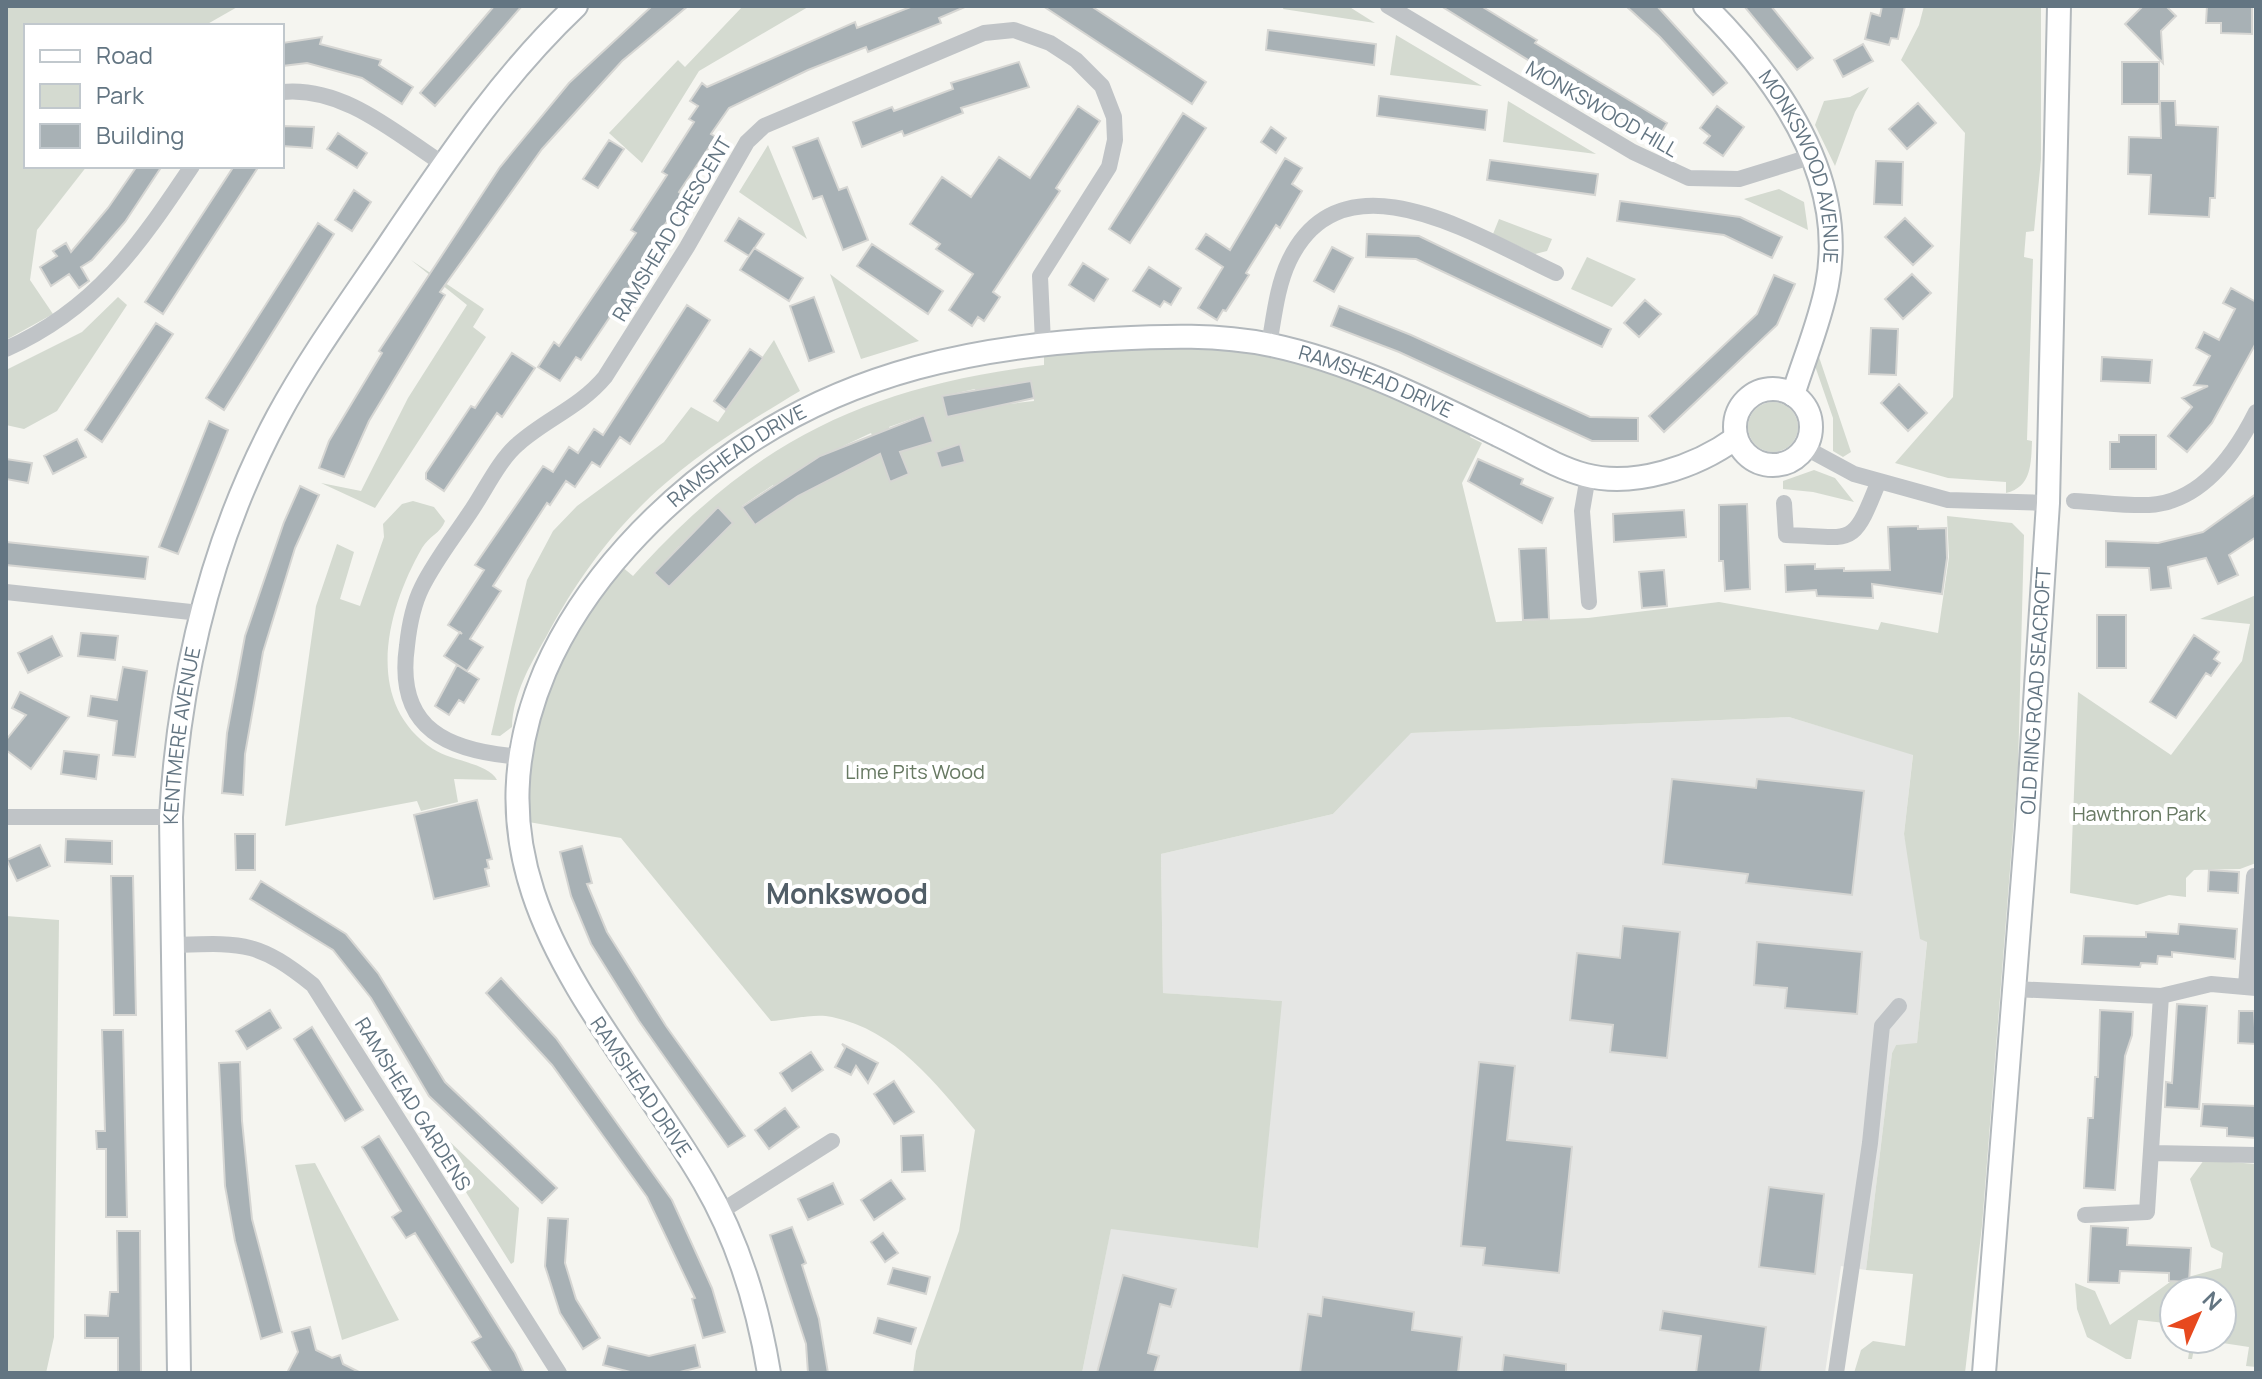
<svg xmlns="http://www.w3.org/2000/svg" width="2262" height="1379" font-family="Manrope,sans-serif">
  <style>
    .built { fill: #e5e6e4 }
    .green { fill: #d4dad0; fill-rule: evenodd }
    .building { fill: #a8b1b5; stroke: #d6d6d3; stroke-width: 2 }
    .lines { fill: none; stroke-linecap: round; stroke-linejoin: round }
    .secondary-casing { stroke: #b2b8bc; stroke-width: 26 }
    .street { stroke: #c0c4c7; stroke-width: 16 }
    .secondary { stroke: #fff; stroke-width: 22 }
    .labels { text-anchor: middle; stroke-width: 8; stroke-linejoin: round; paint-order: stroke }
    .street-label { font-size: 20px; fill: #637582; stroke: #fff }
    .park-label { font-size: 20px; fill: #677962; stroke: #fff }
    .district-label { font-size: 28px; font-weight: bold; fill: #515e67; stroke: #fff }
  </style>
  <rect width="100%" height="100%" fill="#f5f5f0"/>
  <!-- built -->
  <path class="built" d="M1789,717L1913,754L1904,834L1927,941L1917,1044L1896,1045L1892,1053L1866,1270L1841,1266L1825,1373H1082L1111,1228L1258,1248L1281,1001L1163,993L1161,854L1333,814L1410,733Z"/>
  <!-- green -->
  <path class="green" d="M6,6H239L204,26H26V166H87L37,230L30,280L53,314L6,340Z
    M743,6L808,7L699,71L642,163L609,133L678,60L685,67Z
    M1284,6H1348L1375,23L1283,9Z
    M1924,6H2041V159L2034,231L2026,232L2024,257L2033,259L2027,440L2032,441C2031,463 2032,487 2006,493V482L1948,478L1895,463L1953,397L1965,133L1901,60L1919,25Z
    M1396,35L1482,86L1390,75Z
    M1869,87L1855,112L1835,166L1815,125L1824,101L1850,97Z
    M1508,101L1596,154L1503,142Z
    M768,145L807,239L739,192Z
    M1779,189L1804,202L1808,230L1744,199Z
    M1499,219L1552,239L1547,251L1535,254L1493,234Z
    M1587,257L1636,279L1612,307L1571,289Z
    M411,260L484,309L473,327L486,337L375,508L321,483L361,491L408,398L467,305Z
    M830,274L919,341L861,359Z
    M118,297L127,305L57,411L24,429L6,425V370L82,332Z
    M774,340L800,391C682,461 612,514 546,637C530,665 513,694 512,727L500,736L491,735L527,580L553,531L577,506L664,442L691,407L718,422Z
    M1174,347C1215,350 1257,351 1296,361C1358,376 1415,407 1472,433L1470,437L1482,443L1462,483L1496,622L1588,618L1719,602L1878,630L1881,622L1938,633L1949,557L1947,516L2012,523L2024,535L2018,768L1982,1226L1965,1373H1854L1861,1350L1873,1341L1905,1346L1913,1274L1866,1270L1892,1053L1896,1045L1917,1043L1927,942L1920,939L1904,834L1913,755L1789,717L1411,733L1333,814L1161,854L1163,993L1282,1001L1258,1248L1111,1229L1082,1373H913L916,1351L959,1231L975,1130C936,1084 896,1030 832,1017C814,1013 789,1020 771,1021L621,838L517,820L533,702L615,561L633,576C754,441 865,387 1044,365V355ZM1031,381L1034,401L1000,405L998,386ZM975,389L980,409L947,417L943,396ZM923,415L933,442L916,447L896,448L889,427ZM871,433L880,454L846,469L837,449ZM773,485L786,504L755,525L742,506ZM679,546L694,560L669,587L654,573Z
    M1818,354L1851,452L1843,457L1833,451V418L1815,366Z
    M1748 427a25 25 0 1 1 50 0a25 25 0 1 1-50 0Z
    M1814,470L1835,478L1854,502L1813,492L1783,489V481Z
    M413,501L434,507L445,521C441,533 429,536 422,548C387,609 362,702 433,749C451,761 488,763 497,780L454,779L458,802L421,811L417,801L285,826L316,606L337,544L354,552L340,599L360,606L384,537L383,524L402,504Z
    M2256,595V863L2240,869L2194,870L2186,878V897L2169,895L2137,905L2070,893L2078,692L2171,755L2242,661L2250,624L2200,619Z
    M6,916L59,920L54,1337L46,1373H6Z
    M422,1115L519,1208L514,1262L511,1264L419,1117Z
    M2204,1160L2256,1164V1367L2246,1366L2249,1347L2196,1339L2192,1359H2188L2191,1339H2222V1291H2174V1324L2138,1320L2131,1359H2126L2087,1337L2077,1309L2075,1283L2095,1291L2110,1325L2170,1282L2221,1268L2223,1253L2211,1247L2190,1179Z
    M315,1163L399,1320L342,1340L295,1165Z"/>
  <!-- building -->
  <path class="building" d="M494,6H522L435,106L420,93Z
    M652,6H688L622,61L542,149L440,292L445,295L369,421L344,477L319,468L329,441L382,353L379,351L500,167L569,83Z
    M913,6H967L939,18L941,23L868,52L866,47L808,70L729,108L711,134L716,137L679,192L684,196L652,244L657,247L581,360L576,357L560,381L538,367L554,342L559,346L636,233L631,230L667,175L662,172L694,122L689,119L698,106L690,101L702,83L707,87L855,22L857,28Z
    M1043,6H1091L1206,82L1192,104Z
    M1441,6H1481L1537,40L1535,43L1667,123L1657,140Z
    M1626,6H1657L1727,83L1713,95L1660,37Z
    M1744,6H1771L1813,58L1797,70Z
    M1882,6H1905L1898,39L1891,38L1889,45L1865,39L1871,13L1880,16Z
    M2143,6H2166L2176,16L2161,31L2163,63L2125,24Z
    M2207,6H2252V34L2221,33V23H2206Z
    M1268,30L1376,44L1374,65L1266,50Z
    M322,37L320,44L381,60L379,65L413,87L402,104L362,78L307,63L282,66V43Z
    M1863,44L1873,61L1843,77L1834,60Z
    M1019,62L1029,87L961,108L963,113L904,136L902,131L862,147L853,122L892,107L894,111L953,89L951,83Z
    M2122,62H2159V104H2122Z
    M1379,96L1487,110L1485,130L1377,116Z
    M2160,101H2175L2176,125L2218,127L2215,198H2210L2209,217L2149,214L2151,175L2128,174L2129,137L2161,138Z
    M1918,103L1936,123L1907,149L1889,129Z
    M1078,106L1100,121L1056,188L1060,191L993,292L1000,297L984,321L978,317L972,326L949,310L973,274L936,249L940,244L910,224L942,177L971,197L999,157L1030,178Z
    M1717,106L1744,127L1723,156L1704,143L1710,136L1700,128Z
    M1183,113L1206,128L1130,243L1109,229Z
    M282,126L314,127L312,148L282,146Z
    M1271,127L1286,138L1276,153L1261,142Z
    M338,133L367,153L357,168L327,149Z
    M818,138L839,190L847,187L868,240L843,250L822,196L813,199L793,147Z
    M609,140L624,149L598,188L583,179Z
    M1285,158L1302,168L1292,184L1302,191L1280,228L1276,225L1246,273L1249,275L1226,311L1223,310L1217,320L1198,308L1223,267L1196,249L1206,234L1230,250Z
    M1490,160L1598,174L1595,195L1487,180Z
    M1876,161L1903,162L1902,205L1874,204Z
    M137,166H162L125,222L92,260L81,267L89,281L79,288L69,274L51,286L40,267L57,256L53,251L66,243L71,252L108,208Z
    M234,166H259L163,314L145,302Z
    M354,190L371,202L352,231L335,220Z
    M1620,201L1740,217L1782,237L1772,258L1724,235L1617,221Z
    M739,218L764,234L749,256L725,241Z
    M1905,218L1933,246L1913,265L1885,237Z
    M318,223L334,234L224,410L206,398Z
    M1367,234L1419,236L1611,329L1602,347L1416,259L1366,257Z
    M872,244L943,291L928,314L857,266Z
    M1332,247L1353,258L1334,292L1314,281Z
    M754,248L803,278L789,301L740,270Z
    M1083,263L1108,279L1094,301L1069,285Z
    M1149,267L1181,288L1171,305L1164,301L1160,307L1133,291Z
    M1912,274L1931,293L1903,319L1885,299Z
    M1774,275L1795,284L1777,325L1664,432L1649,416L1757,314Z
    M2231,288L2256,302V343L2212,423L2187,452L2168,436L2192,407L2182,398L2208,386L2194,385L2210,356L2196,348L2204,332L2219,340L2235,309L2223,303Z
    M814,297L834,352L809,361L790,306Z
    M1645,300L1661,314L1639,337L1624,323Z
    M687,305L710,320L630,444L620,437L600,467L592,462L575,487L566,481L550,505L547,503L493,586L501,591L470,639L483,647L467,671L444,656L460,632L462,634L448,625L484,570L475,565L543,466L553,472L569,447L578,453L594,429L603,435Z
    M1339,306L1411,335L1590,417L1638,418V441H1592L1399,352L1331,326Z
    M156,323L173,334L102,442L85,430Z
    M1871,328L1898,329L1896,375L1869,374Z
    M750,349L763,358L726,410L714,401Z
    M512,353L535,368L502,417L497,413L444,491L426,479V473L471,406L475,408Z
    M2102,357L2152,360L2150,383L2101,381Z
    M1031,381L1034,398L947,417L942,396Z
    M1899,384L1927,413L1908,431L1881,403Z
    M924,415L933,442L900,452L909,474L890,482L880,454L798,496L755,525L742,507L820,456Z
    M209,421L228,430L178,554L159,547Z
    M2119,435H2156V469H2110V442H2119Z
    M77,439L86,457L53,474L44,456Z
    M960,444L965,462L941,468L936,452Z
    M6,459L32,463L28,483L6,479Z
    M1478,459L1523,479L1521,484L1553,498L1542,523L1468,481Z
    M300,486L319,495L295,548L263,652L245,754L243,795L222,793L227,733L245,636L284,522Z
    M2256,494V537L2229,555L2238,575L2218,584L2206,558L2168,567L2171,588L2151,590L2149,568L2106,567V541L2158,543L2203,532Z
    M1747,504L1750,589L1725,591L1723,561H1719V505Z
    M718,507L733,523L669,587L654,573Z
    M1684,510L1686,537L1614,542L1613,514Z
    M1918,526V529L1946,528L1947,558L1942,594L1872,584L1873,598L1817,596L1816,590L1786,592L1785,565L1815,564V569L1844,568V571L1890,570L1888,527Z
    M6,542L148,557L145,579L6,565Z
    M1546,548L1549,619L1523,620L1519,549Z
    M1664,570L1667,606L1642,608L1639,572Z
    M2097,615H2126V668H2097Z
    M81,633L118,636L115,660L78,656Z
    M2194,635L2219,652L2214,659L2220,663L2211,676L2206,673L2176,718L2150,702Z
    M52,636L62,656L28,673L18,653Z
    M457,665L479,679L464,703L459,700L449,715L435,706Z
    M123,667L147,671L135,757L113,755L117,721L88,716L91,696L117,700Z
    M20,692L69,717L31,769L6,750V740L26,715L12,708Z
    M64,751L99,755L96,779L61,774Z
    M1672,779L1756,788L1757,779L1864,791L1852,895L1746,883L1748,874L1663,864Z
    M477,800L492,859L487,860L489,868L485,869L489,886L434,899L414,815Z
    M235,834H255V870H236Z
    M66,839L112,841V864L65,862Z
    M40,845L50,866L17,881L7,860Z
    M582,846L592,883L587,884L607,932L666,1026L745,1136L728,1147L639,1021L591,944L571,896L560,852Z
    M2209,870L2239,872L2238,893L2208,891Z
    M111,876H133L136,1015H114Z
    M261,881L346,934L378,973L445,1082L557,1188L542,1203L429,1096L371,998L333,950L250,899Z
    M2179,924L2237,929L2235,959L2172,952V957L2158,956L2157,964L2141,963L2140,967L2082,964L2084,936L2146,937V932L2178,934Z
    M1623,926L1680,932L1667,1058L1610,1052L1613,1025L1570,1020L1577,953L1620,958Z
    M1757,942L1862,952L1857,1014L1785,1008L1787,988L1754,985Z
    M501,978L556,1038L672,1200L712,1288L725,1332L703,1338L692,1299L695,1298L647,1197L552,1065L486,993Z
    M2177,1004L2207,1006L2199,1109L2165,1107L2166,1082L2172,1083Z
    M270,1010L281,1028L247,1049L236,1031Z
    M2100,1010L2133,1012L2132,1035L2125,1056L2115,1190L2084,1188L2088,1118H2093L2095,1077H2098Z
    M2239,1011H2254L2256,1044L2238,1043Z
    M312,1027L363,1110L345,1121L294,1039Z
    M102,1030H123L127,1217H106V1149H97L96,1131H105Z
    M842,1044L878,1063L868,1083L856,1066L851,1075L835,1067L845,1048Z
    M811,1052L823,1070L792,1091L780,1073Z
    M240,1062L242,1121L252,1219L282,1332L261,1339L235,1241L225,1186L219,1063Z
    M1479,1062L1515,1066L1507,1140L1572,1147L1559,1273L1483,1265L1485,1248L1461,1246Z
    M894,1081L914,1112L894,1124L874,1094Z
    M2203,1104L2256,1106V1138L2227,1136V1128L2201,1126Z
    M785,1108L799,1127L769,1149L755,1130Z
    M923,1135L925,1171L902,1172L901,1136Z
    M379,1136L515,1353L524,1373H492L472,1342L481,1337L415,1233L406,1238L392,1217L401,1211L362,1147Z
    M891,1180L905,1199L874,1220L861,1200Z
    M833,1183L843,1204L808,1220L798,1199Z
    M1769,1187L1824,1194L1815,1274L1759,1267Z
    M548,1218L568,1219L565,1263L576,1299L600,1338L583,1349L560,1313L545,1266Z
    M2091,1226L2128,1228L2127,1245L2191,1248L2189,1282L2169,1281V1273L2120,1271L2119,1283L2088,1282Z
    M792,1227L806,1263L802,1265L819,1319L828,1373H808L806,1344L770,1235Z
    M117,1231H140L141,1373H118V1338H85V1315L108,1316L110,1292H118Z
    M883,1233L898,1253L885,1262L871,1242Z
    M893,1268L930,1277L926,1294L888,1284Z
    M1123,1275L1176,1289L1171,1307L1160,1304L1148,1353L1159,1356L1154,1373H1097Z
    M1323,1297L1414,1312L1412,1330L1462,1337L1458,1373H1300L1308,1314L1321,1316Z
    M1663,1311L1766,1327L1760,1373H1696L1701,1336L1660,1330Z
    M878,1318L916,1328L911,1344L874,1333Z
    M310,1327L316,1350L332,1358L340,1355L343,1364L361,1373H287L298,1352L292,1332Z
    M695,1345L700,1367L676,1373H634L603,1365L608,1346L649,1356Z
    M1504,1355L1566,1364V1373H1502Z"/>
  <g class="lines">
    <!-- secondary casing -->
    <g class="secondary-casing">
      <g id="secondary">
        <path id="s1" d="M1705,6C1777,78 1848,177 1827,285C1820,322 1804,359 1793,395"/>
        <circle cx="1773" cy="427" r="38"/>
        <path id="s2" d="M179,1373L171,817C179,677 211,541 278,416C312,353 356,294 396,234C451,153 504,74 576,6"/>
        <path id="s3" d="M769,1373C758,1306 739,1242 704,1182C606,1014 455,885 545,671C584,581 659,504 739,449C851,372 977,346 1111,339C1165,336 1218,334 1271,345C1351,362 1425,399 1498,435C1526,448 1555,467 1585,475C1634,488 1696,467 1736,438"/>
        <path id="s4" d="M1984,1373L2027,825L2048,503L2059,6"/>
      </g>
    </g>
    <!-- street -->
    <path class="street" d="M1388,6L1633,152L1689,178L1739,179L1813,156
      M282,92C343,86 394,132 443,164
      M1269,345C1274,317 1277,286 1289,261C1343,148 1480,238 1556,273
      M6,349C96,309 139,245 192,166
      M1804,447L1854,474L1948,500L2048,503
      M1588,476L1582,511L1589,602
      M2074,501C2099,502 2124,506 2149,505C2202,502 2235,454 2256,412
      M1784,503L1786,535C1853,537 1852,549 1878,483
      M6,592L200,613
      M523,757C449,752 395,730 407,646C409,627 414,603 422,587C435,561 453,538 469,514C484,493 498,461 518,444C546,419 580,407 605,377L687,247L747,142L764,126L984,33L1014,30L1050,43L1076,60L1102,86L1114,117L1115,140L1109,167L1040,276L1043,343
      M6,817H171
      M172,945C242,943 257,940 313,985L559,1373
      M2246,986L2254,876
      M2014,989L2161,996L2211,984L2256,988
      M2152,1153L2256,1155
      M720,1212L832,1141
      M2085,1215L2147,1212L2161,996
      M1836,1373L1870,1143L1882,1026L1899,1006"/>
    <!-- secondary -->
    <use href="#secondary" class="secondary"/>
  </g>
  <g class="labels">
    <!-- street labels -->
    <g class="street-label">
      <text transform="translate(1602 109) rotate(30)" y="7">MONKSWOOD HILL</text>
      <text dy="7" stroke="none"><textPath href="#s1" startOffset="192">MONKSWOOD AVENUE</textPath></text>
      <text transform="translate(672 229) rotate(-59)" y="7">RAMSHEAD CRESCENT</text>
      <text dy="7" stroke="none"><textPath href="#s3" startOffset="1730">RAMSHEAD DRIVE</textPath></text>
      <text dy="7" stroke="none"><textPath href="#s3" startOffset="1060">RAMSHEAD DRIVE</textPath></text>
      <text dy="7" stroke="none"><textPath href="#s4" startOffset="684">OLD RING ROAD SEACROFT</textPath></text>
      <text dy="7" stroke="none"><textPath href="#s2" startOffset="638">KENTMERE AVENUE</textPath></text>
      <text transform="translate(641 1087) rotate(56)" y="7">RAMSHEAD DRIVE</text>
      <text transform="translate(413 1104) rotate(58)" y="7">RAMSHEAD GARDENS</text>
    </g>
    <!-- park labels -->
    <g class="park-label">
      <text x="915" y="779">Lime Pits Wood</text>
      <text x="2139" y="821">Hawthron Park</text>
    </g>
    <!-- district labels -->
    <g class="district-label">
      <text x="847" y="904">Monkswood</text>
    </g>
  </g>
  <!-- border -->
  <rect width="2262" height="1379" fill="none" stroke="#637582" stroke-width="16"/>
  <!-- legend -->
  <rect x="24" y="24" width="260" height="144" fill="#ffffff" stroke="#c1c8cd" stroke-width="2"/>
  <rect x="40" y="50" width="40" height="12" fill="#ffffff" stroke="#c1c8cd" stroke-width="2"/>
  <text x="96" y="64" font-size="24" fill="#637582">Road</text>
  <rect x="40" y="84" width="40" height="24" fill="#d4dad0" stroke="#c1c8cd" stroke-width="2"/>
  <text x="96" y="104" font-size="24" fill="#637582">Park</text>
  <rect x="40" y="124" width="40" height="24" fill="#a8b1b5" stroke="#c1c8cd" stroke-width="2"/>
  <text x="96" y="144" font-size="24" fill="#637582">Building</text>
  <!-- north arrow -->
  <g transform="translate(2198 1315) rotate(45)"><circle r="38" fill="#ffffff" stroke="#c1c8cd" stroke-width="2"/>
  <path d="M0-6L14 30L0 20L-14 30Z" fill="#e7491e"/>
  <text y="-12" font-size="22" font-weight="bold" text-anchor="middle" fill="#637582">N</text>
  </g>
</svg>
